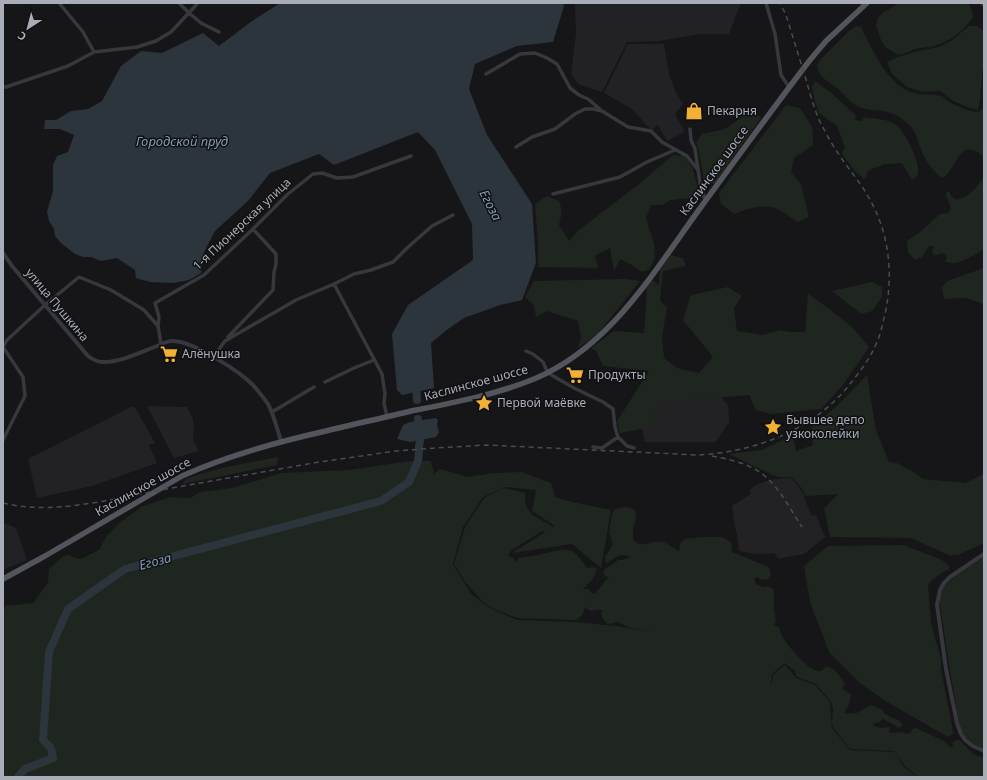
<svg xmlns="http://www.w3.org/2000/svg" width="987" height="780" font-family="'Noto Sans',sans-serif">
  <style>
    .built { fill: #222225 }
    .green { fill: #1e261f; fill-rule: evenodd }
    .water { fill: #2c353c }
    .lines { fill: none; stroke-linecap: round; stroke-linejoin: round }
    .river { stroke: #2c353c; stroke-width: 8 }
    .minor { stroke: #37383d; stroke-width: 3.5 }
    .tertiary { stroke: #37383d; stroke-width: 4 }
    .primary { stroke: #53555c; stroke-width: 5.5 }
    .rail { stroke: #4a4c52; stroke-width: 1.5; stroke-dasharray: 5 4; stroke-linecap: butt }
    .labels { text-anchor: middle; stroke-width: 3; stroke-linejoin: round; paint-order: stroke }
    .poi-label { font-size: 12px; fill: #a8adb8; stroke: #111113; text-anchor: start }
    .street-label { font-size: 12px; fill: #a8adb8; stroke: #111113 }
    .water-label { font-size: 13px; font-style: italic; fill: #7f9bb3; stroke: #111113 }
  </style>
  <rect width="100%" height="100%" fill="#161618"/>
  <!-- built -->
  <path class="built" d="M575,3H741L729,34H700L659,41L627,42L602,92L578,84L571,74L576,34Z
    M628,44H664L669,74L676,93L683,104L675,114L685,132L667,141L658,125L651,130L632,109L604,93Z
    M715,391L728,405L729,422L716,442H645L641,424L657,399Z
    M147,406L187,407L193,419L194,430L193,440L199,451L174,458Z
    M131,407H135L155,443L149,445L157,463L92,486L37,498L28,459Z
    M784,478H791L799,487L805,496L804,498L812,516L816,515L825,537L804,554L782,558L779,559L774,553L756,554L739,551L737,536V533L735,528L732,506L751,494L749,491L754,486L769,480Z
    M3,522L16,528L27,560L3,570Z"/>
  <!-- green -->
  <path class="green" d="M903,3H968L972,10L973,17C965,29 953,39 940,44C932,48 923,47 915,49C909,51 904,54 898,55L885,47L881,40L876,26L878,18L884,12L898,4Z
    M856,26L861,27C869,42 879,65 891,78C899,86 907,93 919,94C927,95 934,94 941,96C945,97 947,101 951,103C956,106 972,112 977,112C980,112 982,109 984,107V160C982,154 979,152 973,150C957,145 955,172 942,178C933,172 925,160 921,149C916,136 915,127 902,119C897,115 889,112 882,111C875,110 868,110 861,108C849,103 843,92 833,85C829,82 824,80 821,75C818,72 817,68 817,64L821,59L850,30Z
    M969,26H977L984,31V68L982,71L980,98L978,110L970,108L953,101L940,91L923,92L907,87L892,74L887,62L898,57L918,51L939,47L952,40Z
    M815,81C830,91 844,104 856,116L855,120L861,121L865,117C873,119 887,119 893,123C904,128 920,161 918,173C918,174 916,177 915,178L912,180L902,163L889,164H884C879,167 872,168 867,172V176L864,179C855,171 847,163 842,152L845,148L837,126L819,113L815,102L812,87Z
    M786,105L800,108L812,127L813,145L794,158L791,172L801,184L809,217L798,222C791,218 784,212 777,209C763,203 747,209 734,214L721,204L719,193Z
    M756,112L761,118L714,184L704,181L700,157L696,142L702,134L721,130L730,126L746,114Z
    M673,155L685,156L693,169L698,189L689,198L671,200L662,205H651L646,218L654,244L655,258L649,270L642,272L632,265L620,259L614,271L610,248L595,256L598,268L538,267V243L535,204L547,196L559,201L562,211L559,225L569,241L579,230L639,184Z
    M984,177V249C972,256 960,266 945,262L947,258L946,255L942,253L936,255L933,254L932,251L934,247L930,245L922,257L915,260L908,252L907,241L919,233L940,214L948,213L951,209C950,202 944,196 947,191L949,192L951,196L957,200L966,196L973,191Z
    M671,255L683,258L686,266L663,271L660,300L667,308L662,336L664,358L677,368L699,373L713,357L683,320L691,295L728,287L742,296L734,308L737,331L763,335L780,330L789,332H805L808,294L828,308L853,328L869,347L843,385L821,409L771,414L756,410L749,395L659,403L651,427L620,433L617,421L649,371L603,366L596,351L591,348L614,331L644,333L647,287L652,280L659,285L660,270Z
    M984,268V304L966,298L944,299L942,287L947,281Z
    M625,279L640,281L597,335L578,348L581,337L578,321L547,311L536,317L534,305L525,297L534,281Z
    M872,282L882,287V297L872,311L861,314L832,291Z
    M867,375L876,430L889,462L897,463L915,473L923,479L965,483L984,474V543L958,555H951L953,557L911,538L830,537L824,509L838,494L806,496L800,486L791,477H777L729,454L762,450L793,435L796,451L813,445L811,428L838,405Z
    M278,457L277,465L182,484L186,479L197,475L222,468Z
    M410,461H431L434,474L440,469L467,477L493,473L522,472L551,483L555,497L572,502L611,510L601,568L572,544L512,553L545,532L542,531L512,550L508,555L513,558L516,562L519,558C525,556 532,557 538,555C564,549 571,542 587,568L595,567L597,570L592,580L583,589H589L592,593L595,594L606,580L609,578L603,574L604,570L618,560H623L630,557C618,551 615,560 606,563L605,557L613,544L609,532L612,514L615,509L624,507L631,508L636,512L635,523L633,528V540C644,550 651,539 662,542C668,543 674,548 679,552L680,544L685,539L704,537H722L731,542L732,552L769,567L771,574L768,579L762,580L757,577L754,578L756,584L763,587L768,586L774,589V608L776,622L773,625L779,627C780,630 781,633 782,636C787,645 808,670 818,671C822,671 824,669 826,666C836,668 840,677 846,685L842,686L844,690L849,693L851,695L849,705L845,710V714C849,713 852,714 856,713C862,712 865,707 871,705L882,710L885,714L899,721L903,725L899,728C893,725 889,721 882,719L880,722L873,724C876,730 884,727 890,727L889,733L902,732L906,734L911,733L912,729L916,728L944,741L951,748L953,746V742L959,739L973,754L984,758V777H918L904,765L897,755L894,751L850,749L833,727L832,723L833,709L831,702L816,684L797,677L795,672V670L792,669L785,663L772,674L771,683L769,686L772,683L773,675L785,665L796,678L815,685L830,702L832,728L850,750L895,752L903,766L917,777H3V615L5,606L33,603L48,583L49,569L63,556L69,555L75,558L81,559L99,550L106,537L118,524L141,507L170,497L190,498L200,492L232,488L282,473L349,470ZM505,487L536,490L532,511L555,526L553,527C548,523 542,521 536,517C527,512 524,503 525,493L514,490L503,488L484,498L465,527L454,564L465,582L474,592L482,601L490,607L501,612L518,618L576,620C582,617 584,613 585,607C592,614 595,609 602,610L601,614L602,617L606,623L611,624L617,622L631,628L649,632L617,626L575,622L517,620L490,608L471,594L453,564L463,527L483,497Z
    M903,545L942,560L949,566V569L943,572L932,580L928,586L931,623L941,659V669L951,720L953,733L950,736H946L884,700L860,683L829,652L810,602L804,566L828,546Z
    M984,557V749C978,746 971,743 966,738C958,729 957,710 955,699C949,668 945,636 940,605C940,599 940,594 943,589C950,577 973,565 984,557Z"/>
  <!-- water -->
  <path class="water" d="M280,3H563L564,6L553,42L517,46L475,64L469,89L487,135L532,204L536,263L522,300L500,305L464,318L448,329L431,343L434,388L402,395L397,390L392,334L408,305L473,260L472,224L435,150L418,132L334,165L319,154L270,173L248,201L215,231L204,252L201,273L189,280L173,283L150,282L136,278L135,270L117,258L101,261L91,257H83L75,254L61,243L55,236L54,229L49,221L47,212L53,191V165L57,156L68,152L74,135L60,129H44L45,120H56L71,111L88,109L102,101L121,66L141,51L162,53L203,33L219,46L252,21Z
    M436,418L438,420L437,425L439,432L436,437L410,442L397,439L403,425L410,422Z"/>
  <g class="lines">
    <!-- river -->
    <path class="river" d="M416,382L417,400
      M418,419L420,440L419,447
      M18,777L25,769L53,758L51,748L43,740L49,652L68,609L125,569L381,501L409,482L418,461L419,452"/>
    <!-- minor -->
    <path class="minor" d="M59,3L83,32L94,52
      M179,3L189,13L201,23L219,32
      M766,3L775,34L781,75L789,87
      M486,74L520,54L535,53L547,58L557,64L570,88L579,95L588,99L601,110
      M3,87H6L68,66L94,52L137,47L156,41L171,32L198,3
      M690,129L691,140L695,149L700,183L705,200
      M516,147L532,137L555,129L575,114L585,109H594L602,111L628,127L651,131L662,142L687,156L698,170
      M553,194L620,177L647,162L675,150
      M334,284L382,374L385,394L384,403L387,417
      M158,326L161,344
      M228,337L273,290L274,272L276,264V254L253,229
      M3,347L7,340L45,305L79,277L111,290L144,310L158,326L159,317L155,303L204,275L253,229L288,194L313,174L322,173L337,178L353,177L411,156
      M3,347L23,377L25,396L3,440
      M526,351L533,354L543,362L548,373L574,388L603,402L613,409L615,427L618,437L602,448L593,447
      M213,357L225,341L296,300L334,284L354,274L371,270L393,262L407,248L432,226L453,215
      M325,382L354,368L374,360
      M272,412L314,387
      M618,437L627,446L634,448"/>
    <!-- tertiary -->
    <path class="tertiary" d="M982,3L984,5
      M3,253L12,266L88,356C92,359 97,362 102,362C119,363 141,352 157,346C162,344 169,340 174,341C194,342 239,371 253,385C258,391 264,398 268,404C274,415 277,429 281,441
      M984,554L950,577L944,583L940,590L937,605L946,669L957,723L961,734L965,740L973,746L984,751"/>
    <!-- primary -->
    <path class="primary" d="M3,579L45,556L182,476C228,455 277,442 326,431C354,424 383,418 411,411C452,403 495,395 534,379C611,347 654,271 701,207C737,158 773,108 810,60L826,41L867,3"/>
    <!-- rail -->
    <path class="rail" d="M712,456C728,459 747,463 761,473C779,486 790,509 802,527
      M3,503C36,511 70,507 104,501C121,498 138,495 155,491L319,462L396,451L435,448L486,445L698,455C753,452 809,432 846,389C857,375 869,361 876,344C880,336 882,327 884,318C894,278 890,234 869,198C861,183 849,170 840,156C832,145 826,133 820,122C813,106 809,89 804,73C798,54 792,34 786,15L780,3"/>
  </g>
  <!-- icons -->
  <defs>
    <g id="shop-bare" transform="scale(1.38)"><path d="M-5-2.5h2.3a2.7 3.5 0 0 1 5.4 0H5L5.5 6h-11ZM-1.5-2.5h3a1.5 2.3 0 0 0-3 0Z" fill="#f2b134" stroke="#111113" stroke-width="2.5" paint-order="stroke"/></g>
    <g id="supermarket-bare" transform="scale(1.38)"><path d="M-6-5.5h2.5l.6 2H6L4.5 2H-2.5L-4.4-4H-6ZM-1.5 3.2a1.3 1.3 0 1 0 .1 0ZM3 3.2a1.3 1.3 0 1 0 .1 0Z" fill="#f2b134" stroke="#111113" stroke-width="2.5" paint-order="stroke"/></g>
    <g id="sight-bare" transform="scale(1.38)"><path d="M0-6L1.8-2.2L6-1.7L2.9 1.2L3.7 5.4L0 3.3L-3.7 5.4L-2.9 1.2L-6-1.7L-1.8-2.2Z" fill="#f2b134" stroke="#111113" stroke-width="2.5" paint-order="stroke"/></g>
  </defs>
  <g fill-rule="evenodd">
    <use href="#shop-bare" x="694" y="111"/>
    <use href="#supermarket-bare" x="169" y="354"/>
    <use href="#supermarket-bare" x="575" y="375"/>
    <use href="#sight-bare" x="484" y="403"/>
    <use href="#sight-bare" x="773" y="427"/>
  </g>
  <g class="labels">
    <!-- poi labels -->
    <g class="poi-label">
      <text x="707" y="115">Пекарня</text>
      <text x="182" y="358">Алёнушка</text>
      <text x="588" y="379">Продукты</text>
      <text x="497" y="407">Первой маёвке</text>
      <text x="786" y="424">Бывшее депо<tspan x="786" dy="14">узкоколейки</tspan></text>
    </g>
    <!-- street labels -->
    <g class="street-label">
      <text transform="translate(714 171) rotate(-54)" y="4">Каслинское шоссе</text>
      <text transform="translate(242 224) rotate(-43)" y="4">1-я Пионерская улица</text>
      <text transform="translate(57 305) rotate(50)" y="4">улица Пушкина</text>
      <text transform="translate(476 383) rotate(-15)" y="4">Каслинское шоссе</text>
      <text transform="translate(143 487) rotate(-29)" y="4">Каслинское шоссе</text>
    </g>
    <!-- water labels -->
    <g class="water-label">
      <text x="182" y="146">Городской пруд</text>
      <text transform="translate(491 205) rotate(63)" y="5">Егоза</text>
      <text transform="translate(155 561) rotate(-15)" y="5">Егоза</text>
    </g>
  </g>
  <!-- border -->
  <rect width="987" height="780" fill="none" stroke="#a8adb8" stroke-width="8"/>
  <!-- north arrow -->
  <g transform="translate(28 28) rotate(216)" stroke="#111113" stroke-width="3" paint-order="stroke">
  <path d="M0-3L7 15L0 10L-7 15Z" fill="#a8adb8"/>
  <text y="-6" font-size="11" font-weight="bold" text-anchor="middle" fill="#a8adb8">С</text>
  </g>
</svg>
